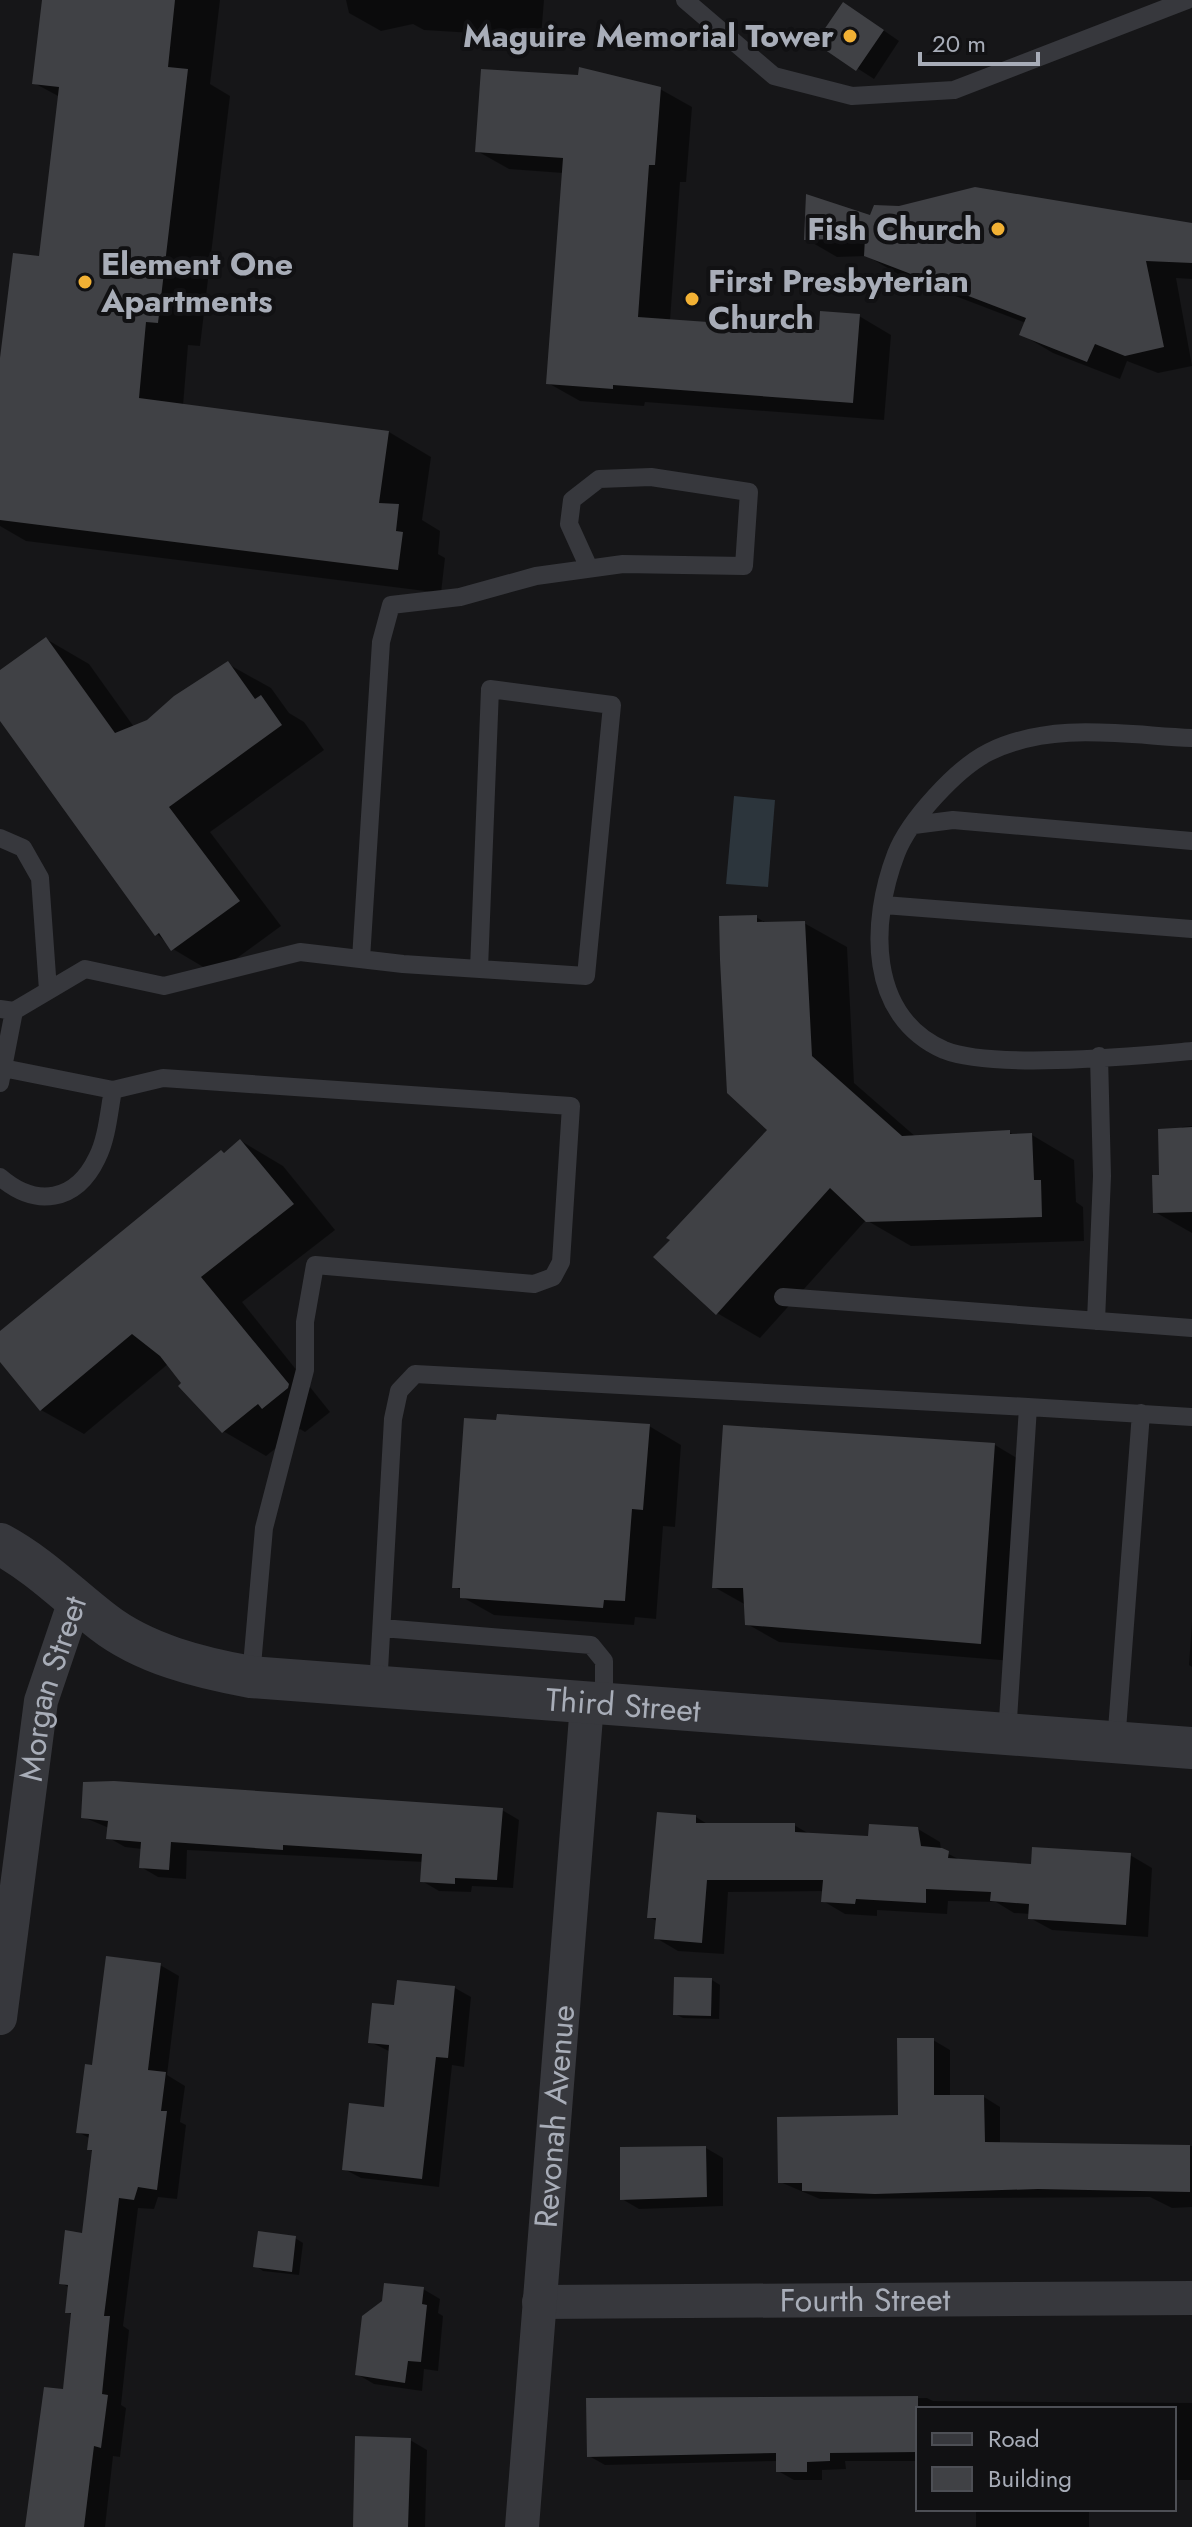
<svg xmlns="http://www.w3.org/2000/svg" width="1192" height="2527" font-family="Jost,sans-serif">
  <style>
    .water { fill: #2c353c }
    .shadow { fill: #0007 }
    .building { fill: #404145 }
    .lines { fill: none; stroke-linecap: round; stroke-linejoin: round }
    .service { stroke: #37383d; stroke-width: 18 }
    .minor { stroke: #37383d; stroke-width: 34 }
    .tertiary { stroke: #37383d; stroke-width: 42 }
    .poi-dot { fill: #f2b134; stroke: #111113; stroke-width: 3 }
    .labels { text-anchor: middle; stroke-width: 8; stroke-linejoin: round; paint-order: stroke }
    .poi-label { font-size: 32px; font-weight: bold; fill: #a8adb8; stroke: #111113; text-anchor: end }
    .street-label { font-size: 32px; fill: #a8adb8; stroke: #111113 }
  </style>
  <rect width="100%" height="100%" fill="#161618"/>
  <!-- water -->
  <path class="water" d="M734,796L775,800L768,887L726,884Z"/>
  <!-- shadow -->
  <path class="shadow" d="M44,0H220L210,84L230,96L200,346L188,345L183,406L389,432L431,457L422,520L440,531L438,554L445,558L441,593L26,541L0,526V377L41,258L60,97L34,83Z
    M346,0H544L541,37L424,30L413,24L381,31L349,13Z
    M860,14L899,41L874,79L818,43Z
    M660,89L692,107L686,182H680L670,321L820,333L859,316L891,335L884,420L645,402L644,406L580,401L548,383L563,173L509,169L477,151Z
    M871,217L1192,225V279L1176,278L1192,366L1158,373L1127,361L1120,379L1053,353L1021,334L1026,323L898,274L867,256L837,257L806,239Z
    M46,639L89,664L134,727L148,722L228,664L271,688L289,713L304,722L324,750L210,832L281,926L215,974L173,949L157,934L0,718V673Z
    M756,917L768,924L804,923L847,947L854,1083L916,1137L1009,1132L1016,1136L1032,1135L1074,1160L1076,1202L1083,1207L1084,1241L911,1246L866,1220L760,1338L717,1313L770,1130Z
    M1192,1126V1233L1155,1212L1161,1177L1182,1127Z
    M241,1141L283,1166L335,1230L242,1302L330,1412L305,1432L300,1429L266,1456L223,1431L168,1364L84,1434L41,1410L0,1359V1337L202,1168Z
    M649,1426L681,1445L675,1527L663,1526L656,1619L635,1617L634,1625L494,1615L462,1597V1591L454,1586Z
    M995,1445L1027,1464L1013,1661L779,1642L747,1624L746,1605L714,1587Z
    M1192,1622V1667L1189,1665Z
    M502,1810L519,1820L513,1888L472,1886L471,1892L439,1891L422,1881L424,1862L187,1850L186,1879L158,1877L141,1867L142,1849L125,1847L109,1838V1828L83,1817Z
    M696,1817L709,1825H794L811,1835L870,1838L918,1829L940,1842L941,1850L962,1861L1033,1866L1130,1855L1152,1868L1148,1937L1052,1930L1030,1918L1031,1914L1014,1913L996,1902L948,1901L947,1914L877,1910V1916L845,1914L823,1901L824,1891L728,1892L724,1954L678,1951L656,1938L657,1921L649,1917Z
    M160,1965L179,1976L167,2075L185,2086L180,2122L186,2125L177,2199L158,2197L154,2209L138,2208L123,2326L129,2330L121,2405L126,2408L120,2457L113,2456L105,2527H27L64,2391L73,2315L67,2312L70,2288L61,2283L84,2235L94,2152L89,2149L91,2139L78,2132L94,2067Z
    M712,1980L720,1985L719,2019L683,2018L675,2014Z
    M455,1988L471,1997L464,2067L452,2065L439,2187L361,2178L344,2169L386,2109L391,2052L370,2042Z
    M933,2040L950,2050V2097H984L1000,2107V2144L1192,2146V2207L1172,2208L1150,2197L820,2199L780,2182L900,2117Z
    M706,2148L723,2158V2206L639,2209L622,2199Z
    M295,2238L303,2243L299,2275L263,2271L256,2266Z
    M423,2289L440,2299L438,2313L443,2316L438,2371L424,2369L422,2391L374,2384L357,2374L384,2302Z
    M927,2398L933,2401L1192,2403V2480H1174V2409H918V2461H845L846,2469L822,2470V2480H794L778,2471V2461L605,2465L589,2456L588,2400Z
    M410,2440L427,2450L425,2527H357Z
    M976,2509H1089V2527H976Z"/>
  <!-- building -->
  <path class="building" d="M42,0H175L168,67L188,69L158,323L146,322L139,398L389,431L379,503L399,504L396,531L403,532L398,570L0,520V358L13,253L39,256L59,87L32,84Z
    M843,2L884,30L856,71L815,43Z
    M579,67L661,87L655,165H649L638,317L819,330L820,311L860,314L853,403L613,385V389L546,384L563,158L475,152L481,69L578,75Z
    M975,187L1192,223V263L1146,261L1164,347L1125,356L1095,344L1087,362L1019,335L1026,318L864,256L865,238L804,240L806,194L870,215L874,205L899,206Z
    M46,637L115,733L147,720L174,696L228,661L255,699L261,695L282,725L169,807L240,901L171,951L159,933L155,936L0,721V670Z
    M757,915V922L805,921L812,1056L902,1136L1010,1130V1134L1032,1133L1034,1180H1041L1042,1217L866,1222L830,1188L716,1315L653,1257L670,1240L666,1238L767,1130L727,1093L720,960L719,916Z
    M1192,1127V1212L1153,1213L1152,1175H1159L1158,1129Z
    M240,1139L294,1204L201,1277L289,1384L288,1388L262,1409L258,1404L222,1433L178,1386L181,1383L160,1356L132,1334L40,1411L0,1362V1331L221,1150L224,1153Z
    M497,1414L650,1424L643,1510L632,1509L625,1601L604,1600L603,1608L460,1598V1588H452L464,1418L496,1420Z
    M723,1425L995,1443L981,1644L745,1625L743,1588H712Z
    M114,1781L503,1808L497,1880L455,1878V1884L420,1882L422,1854L283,1845V1850L171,1842L169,1870L139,1868L141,1842L106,1839L108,1821L81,1818L83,1782Z
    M657,1812L696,1815V1823H795V1832L868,1836L869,1824L918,1827L921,1846L942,1848L949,1851L948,1858L1031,1864L1032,1847L1131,1853L1126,1925L1028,1919L1029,1904L990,1901L991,1892L926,1889V1903L856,1899L855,1904L821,1902L823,1880H707L702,1943L654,1939L656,1918H647Z
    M106,1956L161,1963L148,2070L166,2072L161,2111H167L157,2190L138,2187L134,2200L119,2198L104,2316H110L102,2394L108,2395L101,2448L94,2446L84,2527H25L44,2387L63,2389L71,2313H65L68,2285L59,2284L65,2230L82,2233L92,2150H87L89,2134L76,2133L85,2064L92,2065Z
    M674,1977L712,1978L711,2016L673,2015Z
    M397,1980L455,1986L448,2058L436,2057L422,2179L342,2170L349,2103L384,2107L389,2045L368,2043L372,2003L394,2005Z
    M897,2038H934V2095H984L985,2142L1190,2145V2192L1038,2189L875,2194L802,2191V2183H778L777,2117L898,2115Z
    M706,2146L707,2197L620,2200V2147Z
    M258,2231L296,2236L292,2272L253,2267Z
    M384,2283L424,2287L422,2304L427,2305L421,2362L408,2361L405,2383L355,2375L362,2316L382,2301Z
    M918,2396V2452L830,2453V2461L807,2462V2472H776V2453L587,2457L586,2398Z
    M355,2436L411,2438L408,2527H353Z"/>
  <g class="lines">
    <!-- service -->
    <path class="service" d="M685,0L774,76L852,96L954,90L1187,0
      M1192,738C1124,735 1052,721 989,752C957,768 909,820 896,854C870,922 867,1016 944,1050C993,1070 1135,1056 1192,1051
      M914,825L953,820L1192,841
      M0,838L23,848L40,878L48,990
      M884,905L1192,929
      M361,959L381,642L391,605L460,597L536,576L623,564L744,566L749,492L651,477L599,479L572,500L569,524L589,568
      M0,1009L14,1011L0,1083
      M14,1011L85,969L164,986L300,952L403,964L586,976L612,705L490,689L479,969
      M3,1068L113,1090
      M0,1177C36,1208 76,1202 97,1158C107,1139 109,1111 113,1090L163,1078L571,1106L561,1262L553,1277L534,1284L315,1265L305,1322V1370L264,1528L251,1677
      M783,1297L1192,1328
      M1096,1321L1102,1176L1099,1056
      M382,1628L591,1645L604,1661V1705
      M378,1688L393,1419L399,1391L415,1374L1028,1407
      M1007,1735L1028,1407L1192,1417
      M1116,1743L1141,1413"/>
    <!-- minor -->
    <g class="minor">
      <path id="s1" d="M0,2018L41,1701L76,1598"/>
      <path id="s2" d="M539,2302L1192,2298"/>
      <path id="s3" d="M522,2527L587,1704"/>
    </g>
    <!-- tertiary -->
    <path class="tertiary" id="s4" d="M0,1544C39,1565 68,1595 103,1622C144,1654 201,1668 251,1677L1192,1748"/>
  </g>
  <!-- markers -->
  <g class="poi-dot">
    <circle cx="850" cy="36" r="8"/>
    <circle cx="998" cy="229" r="8"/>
    <circle cx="85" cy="282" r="8"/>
    <circle cx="692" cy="299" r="8"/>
  </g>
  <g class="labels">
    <!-- poi labels -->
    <g class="poi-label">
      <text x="834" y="47">Maguire Memorial Tower</text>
      <text x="982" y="240">Fish Church</text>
      <text x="101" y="275" text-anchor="start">Element One<tspan x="101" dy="37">Apartments</tspan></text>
      <text x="708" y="292" text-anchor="start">First Presbyterian<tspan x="708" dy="37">Church</tspan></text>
    </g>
    <!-- street labels -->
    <g class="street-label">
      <text dy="11" stroke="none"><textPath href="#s1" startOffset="334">Morgan Street</textPath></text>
      <text dy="11" stroke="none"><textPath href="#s4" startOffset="662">Third Street</textPath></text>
      <text dy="11" stroke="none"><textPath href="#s3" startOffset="412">Revonah Avenue</textPath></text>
      <text dy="11" stroke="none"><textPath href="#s2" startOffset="326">Fourth Street</textPath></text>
    </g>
  </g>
  <!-- legend -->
  <rect x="916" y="2407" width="260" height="104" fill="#111113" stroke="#4d4f55" stroke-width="2"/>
  <rect x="932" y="2433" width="40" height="12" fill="#37383d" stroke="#4d4f55" stroke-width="2"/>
  <text x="988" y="2447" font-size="24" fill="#a8adb8">Road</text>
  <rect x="932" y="2467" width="40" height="24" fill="#404145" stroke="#4d4f55" stroke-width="2"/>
  <text x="988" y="2487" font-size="24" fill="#a8adb8">Building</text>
  <!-- scale -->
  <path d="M920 52v12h118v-12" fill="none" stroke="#a8adb8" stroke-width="4"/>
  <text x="932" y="52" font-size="24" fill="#a8adb8" stroke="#111113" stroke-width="6" paint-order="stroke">20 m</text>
</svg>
